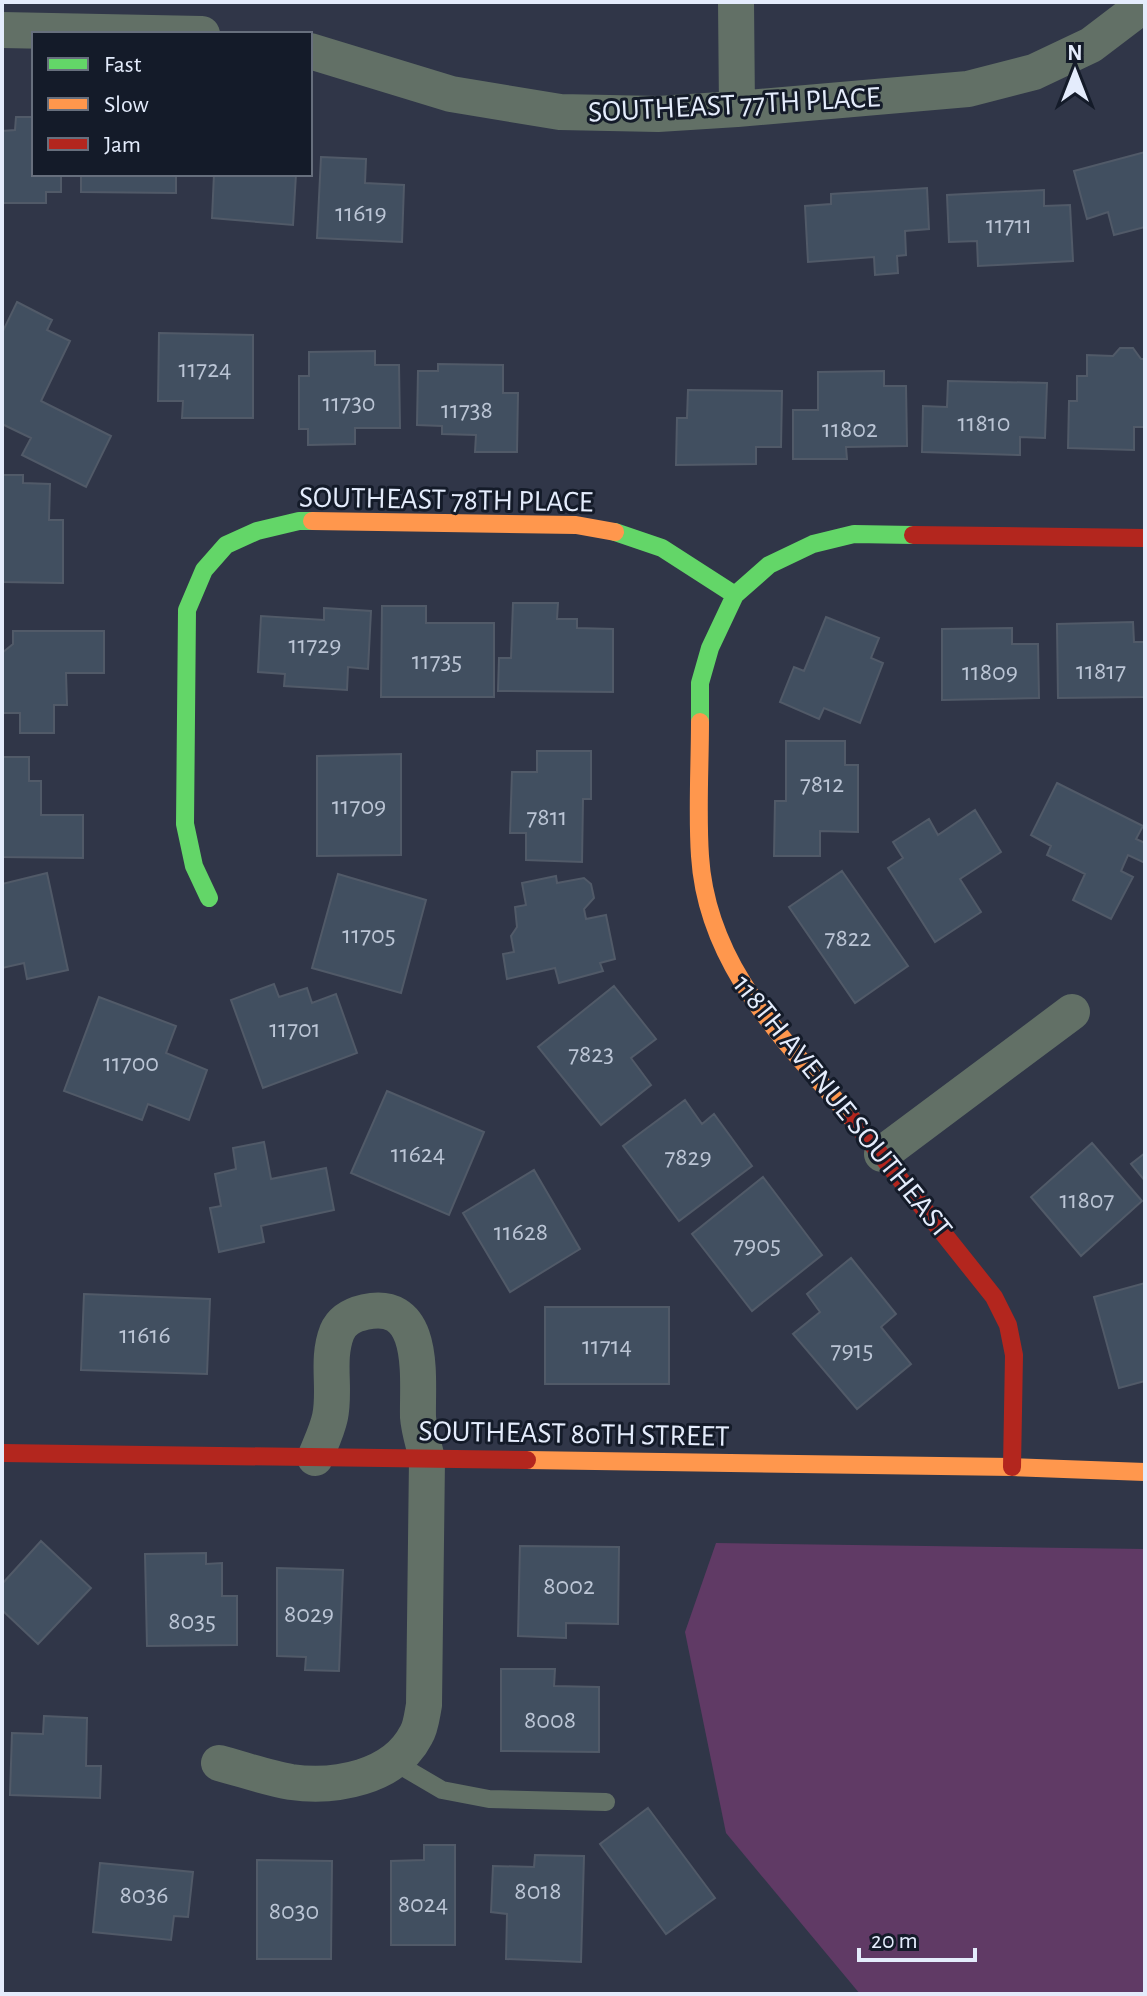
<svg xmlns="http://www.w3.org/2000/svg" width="1147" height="1996" font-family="'Alegreya Sans',sans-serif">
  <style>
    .green { fill: #603a65 }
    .building { fill: #414f60; stroke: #515a68; stroke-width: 2 }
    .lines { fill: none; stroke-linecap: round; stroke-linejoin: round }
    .lane { stroke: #627066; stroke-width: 18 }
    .street { stroke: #627066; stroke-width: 36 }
    .fast { stroke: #63d668; stroke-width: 18 }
    .slow { stroke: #ff974d; stroke-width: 18 }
    .jam { stroke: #b3261e; stroke-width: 18 }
    .labels { text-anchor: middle; stroke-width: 6; stroke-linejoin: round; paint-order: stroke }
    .number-label { font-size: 26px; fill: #bbc5d5 }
    .street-label { font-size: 30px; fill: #e4ecfc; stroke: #141b29 }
  </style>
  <rect width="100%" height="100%" fill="#303648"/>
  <!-- green -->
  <path class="green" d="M716,1543L1145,1549V1994H860L726,1833L685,1632Z"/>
  <!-- building -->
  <path class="building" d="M16,117H34V174H61V192H46V203H2V131L15,130Z
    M1145,152V227L1114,235L1108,212L1087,219L1074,171Z
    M321,157L366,159L365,183L404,185L402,242L317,238Z
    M81,174H176V193L81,192Z
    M214,174H296L293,225L212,218Z
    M927,188L929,229L905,231L906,255L897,256L898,273L875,275L874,257L808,262L805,206L831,204V194Z
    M1044,190V206L1070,205L1073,261L978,266L977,241L949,242L947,195Z
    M17,302L52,320L47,330L70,341L41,401L111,436L86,487L22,455L31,438L2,424V333Z
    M159,333L253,335V418H182L183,401H158Z
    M1120,348H1133L1141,359H1145V427H1134V450L1068,448L1069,401H1077V376H1087V355L1113,356Z
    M375,351V365H399L400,428H355V444L308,445V429H299V376H309V352Z
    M438,364L503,365V393H518L517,452H475L476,435L442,434V426L417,425L418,371H438Z
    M884,371V386H906L907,446L846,447L847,459H793V410H818V372Z
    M948,381L1047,383L1045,438L1020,437V455L922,452L923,406L947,407Z
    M688,390L782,391L781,447H756V464L676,465L677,418H687Z
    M2,475H23V483L50,484L49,520H63V583L2,582Z
    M513,603H558L557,619H577V628L613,629V692L498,691L499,658H511Z
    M382,606H426V623H494V697H381Z
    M324,608L371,611L368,669L348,667L347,690L284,686L285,674L258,672L261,616L324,620Z
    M826,617L879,638L871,658L883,663L860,723L824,708L819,719L780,702L794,667L804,671Z
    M1133,622L1134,642H1145V697L1058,698L1057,624Z
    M1012,628V644H1038L1039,698L942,700V629Z
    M13,631H104V673H66L67,705H54V733H20V713H2V653L13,644Z
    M786,741H845V765H858V832L820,831V856H774L775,801H786Z
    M537,751H591V799H583L582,862L526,860V833H510L512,772H537Z
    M401,754V855L317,856V756Z
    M2,757H29V781H41V815H83V858L2,857Z
    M1057,783L1143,826L1136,839L1145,843V863L1128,855L1121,871L1133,877L1111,919L1073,900L1085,874L1047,855L1051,846L1031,835Z
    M975,810L1001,852L960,879L981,912L935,942L888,868L903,858L893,842L929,819L938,835Z
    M842,871L908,966L855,1003L789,907Z
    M47,873L68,970L27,979L24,963L2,968V884Z
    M338,874L426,900L401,993L312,968Z
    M556,876L557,883L584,878L591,884L594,898L584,909L586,919L606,915L615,959L600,963L603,971L559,983L555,968L507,979L503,954L514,952L511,936L517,927L515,907L526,905L522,883Z
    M274,984L279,997L307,988L312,1003L336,994L357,1053L263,1088L231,1000Z
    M614,986L656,1039L631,1058L651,1085L601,1125L538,1047Z
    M99,997L176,1026L166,1053L207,1070L189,1120L148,1104L142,1120L64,1091Z
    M387,1091L484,1132L449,1215L351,1173Z
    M685,1100L702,1124L714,1114L752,1166L679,1221L623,1146Z
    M264,1142L271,1179L326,1168L334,1210L261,1226L264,1242L219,1252L210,1208L221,1206L215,1174L236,1169L233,1148Z
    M1092,1143L1142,1201L1081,1256L1031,1197Z
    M1145,1153V1181L1131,1164Z
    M534,1170L580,1249L510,1292L463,1213Z
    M763,1177L822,1255L752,1311L692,1234Z
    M851,1258L896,1314L881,1327L911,1364L857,1409L793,1334L820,1312L807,1294Z
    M1145,1283V1381L1119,1388L1094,1297Z
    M84,1294L210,1299L207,1374L81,1370Z
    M545,1307H669V1384H545Z
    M41,1541L91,1588L38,1644L2,1610V1584Z
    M520,1546L619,1547L618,1624L566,1623V1638L518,1636Z
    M206,1553V1564L222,1563V1596H237V1645L147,1646L145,1554Z
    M277,1568L343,1570L339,1671L305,1670L306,1657L277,1656Z
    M501,1669H555L554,1686L599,1687V1752L501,1751Z
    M44,1716L87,1718L86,1766H101L100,1798L10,1795L12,1733L43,1734Z
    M648,1808L715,1898L666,1934L600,1844Z
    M424,1845H455V1945H391V1861L424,1860Z
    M535,1855L584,1856L581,1962L506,1959L507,1914L491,1912L493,1866L534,1867Z
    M257,1860L332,1861L331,1959H257Z
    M100,1863L193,1872L188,1917L174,1916L171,1940L93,1932Z"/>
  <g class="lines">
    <!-- lane -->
    <path class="lane" d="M396,1763L442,1790L489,1799L606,1802"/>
    <!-- street -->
    <path class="street" d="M736,2L737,109
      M2,30L202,34
      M310,51L451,94L560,112L658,114L737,109L968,89L1034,72L1091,45L1145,4
      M882,1154L1072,1012
      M219,1763C242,1769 267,1778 291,1782C335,1788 394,1778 416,1735C421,1727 422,1715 424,1705L427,1459C424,1445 419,1431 418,1417C417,1381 428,1298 365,1312C352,1315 342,1320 337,1332C326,1360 336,1389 330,1417C327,1431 320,1445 315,1458"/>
    <!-- fast -->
    <path class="fast" d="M615,532L662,548L735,595
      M700,722V683L710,648L735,595L769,565L813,544L854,534L913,535
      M209,898L194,866L185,824L187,610L204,570L226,545L257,531L299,521H312"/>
    <!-- slow -->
    <path class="slow" d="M312,521L576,525L615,532
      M700,722C700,766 697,812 700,856C707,967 785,1040 853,1120
      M527,1460L1012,1467L1145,1472"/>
    <!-- jam -->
    <path class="jam" d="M913,535L1145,538
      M853,1120L994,1297L1008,1325L1014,1355L1012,1467
      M2,1453L527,1460"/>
  </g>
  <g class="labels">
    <!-- number labels -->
    <g class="number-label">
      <text x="361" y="221">11619</text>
      <text x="1009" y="233">11711</text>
      <text x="205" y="377">11724</text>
      <text x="349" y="411">11730</text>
      <text x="467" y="418">11738</text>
      <text x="984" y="431">11810</text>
      <text x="850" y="437">11802</text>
      <text x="315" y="653">11729</text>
      <text x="437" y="669">11735</text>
      <text x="1101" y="679">11817</text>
      <text x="990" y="680">11809</text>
      <text x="822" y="792">7812</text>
      <text x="359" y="814">11709</text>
      <text x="547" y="825">7811</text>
      <text x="369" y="943">11705</text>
      <text x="848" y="946">7822</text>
      <text x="295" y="1037">11701</text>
      <text x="591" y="1062">7823</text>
      <text x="131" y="1071">11700</text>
      <text x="418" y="1162">11624</text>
      <text x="688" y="1165">7829</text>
      <text x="1087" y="1208">11807</text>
      <text x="521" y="1240">11628</text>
      <text x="757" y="1253">7905</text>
      <text x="145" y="1343">11616</text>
      <text x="607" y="1354">11714</text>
      <text x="852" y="1358">7915</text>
      <text x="569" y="1594">8002</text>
      <text x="309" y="1622">8029</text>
      <text x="192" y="1629">8035</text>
      <text x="550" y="1728">8008</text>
      <text x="538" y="1899">8018</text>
      <text x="144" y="1903">8036</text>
      <text x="423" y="1912">8024</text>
      <text x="294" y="1919">8030</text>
    </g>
    <!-- street labels -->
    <g class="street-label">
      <text transform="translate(734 104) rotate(-3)" y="10">SOUTHEAST 77TH PLACE</text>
      <text transform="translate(446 499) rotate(1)" y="10">SOUTHEAST 78TH PLACE</text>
      <text transform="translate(843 1106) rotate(51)" y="10">118TH AVENUE SOUTHEAST</text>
      <text transform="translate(574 1433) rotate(1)" y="10">SOUTHEAST 80TH STREET</text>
    </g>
  </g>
  <!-- border -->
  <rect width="1147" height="1996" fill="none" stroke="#e4ecfc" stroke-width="8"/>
  <!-- legend -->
  <rect x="32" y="32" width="280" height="144" fill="#141b29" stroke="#676f7d" stroke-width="2"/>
  <rect x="48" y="58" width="40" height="12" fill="#63d668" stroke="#676f7d" stroke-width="2"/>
  <text x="104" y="72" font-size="24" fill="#e4ecfc">Fast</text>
  <rect x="48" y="98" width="40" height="12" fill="#ff974d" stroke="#676f7d" stroke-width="2"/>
  <text x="104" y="112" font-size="24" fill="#e4ecfc">Slow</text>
  <rect x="48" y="138" width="40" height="12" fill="#b3261e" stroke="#676f7d" stroke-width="2"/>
  <text x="104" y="152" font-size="24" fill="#e4ecfc">Jam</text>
  <!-- north arrow -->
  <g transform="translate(1075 72)" stroke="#141b29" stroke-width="6" paint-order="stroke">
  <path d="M0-6L14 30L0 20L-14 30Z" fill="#e4ecfc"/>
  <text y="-12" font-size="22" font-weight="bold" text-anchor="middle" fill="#e4ecfc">N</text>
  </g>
  <!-- scale -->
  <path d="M859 1948v12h116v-12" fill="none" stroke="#e4ecfc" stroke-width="4"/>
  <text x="871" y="1948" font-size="24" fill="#e4ecfc" stroke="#141b29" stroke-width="6" paint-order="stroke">20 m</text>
</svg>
